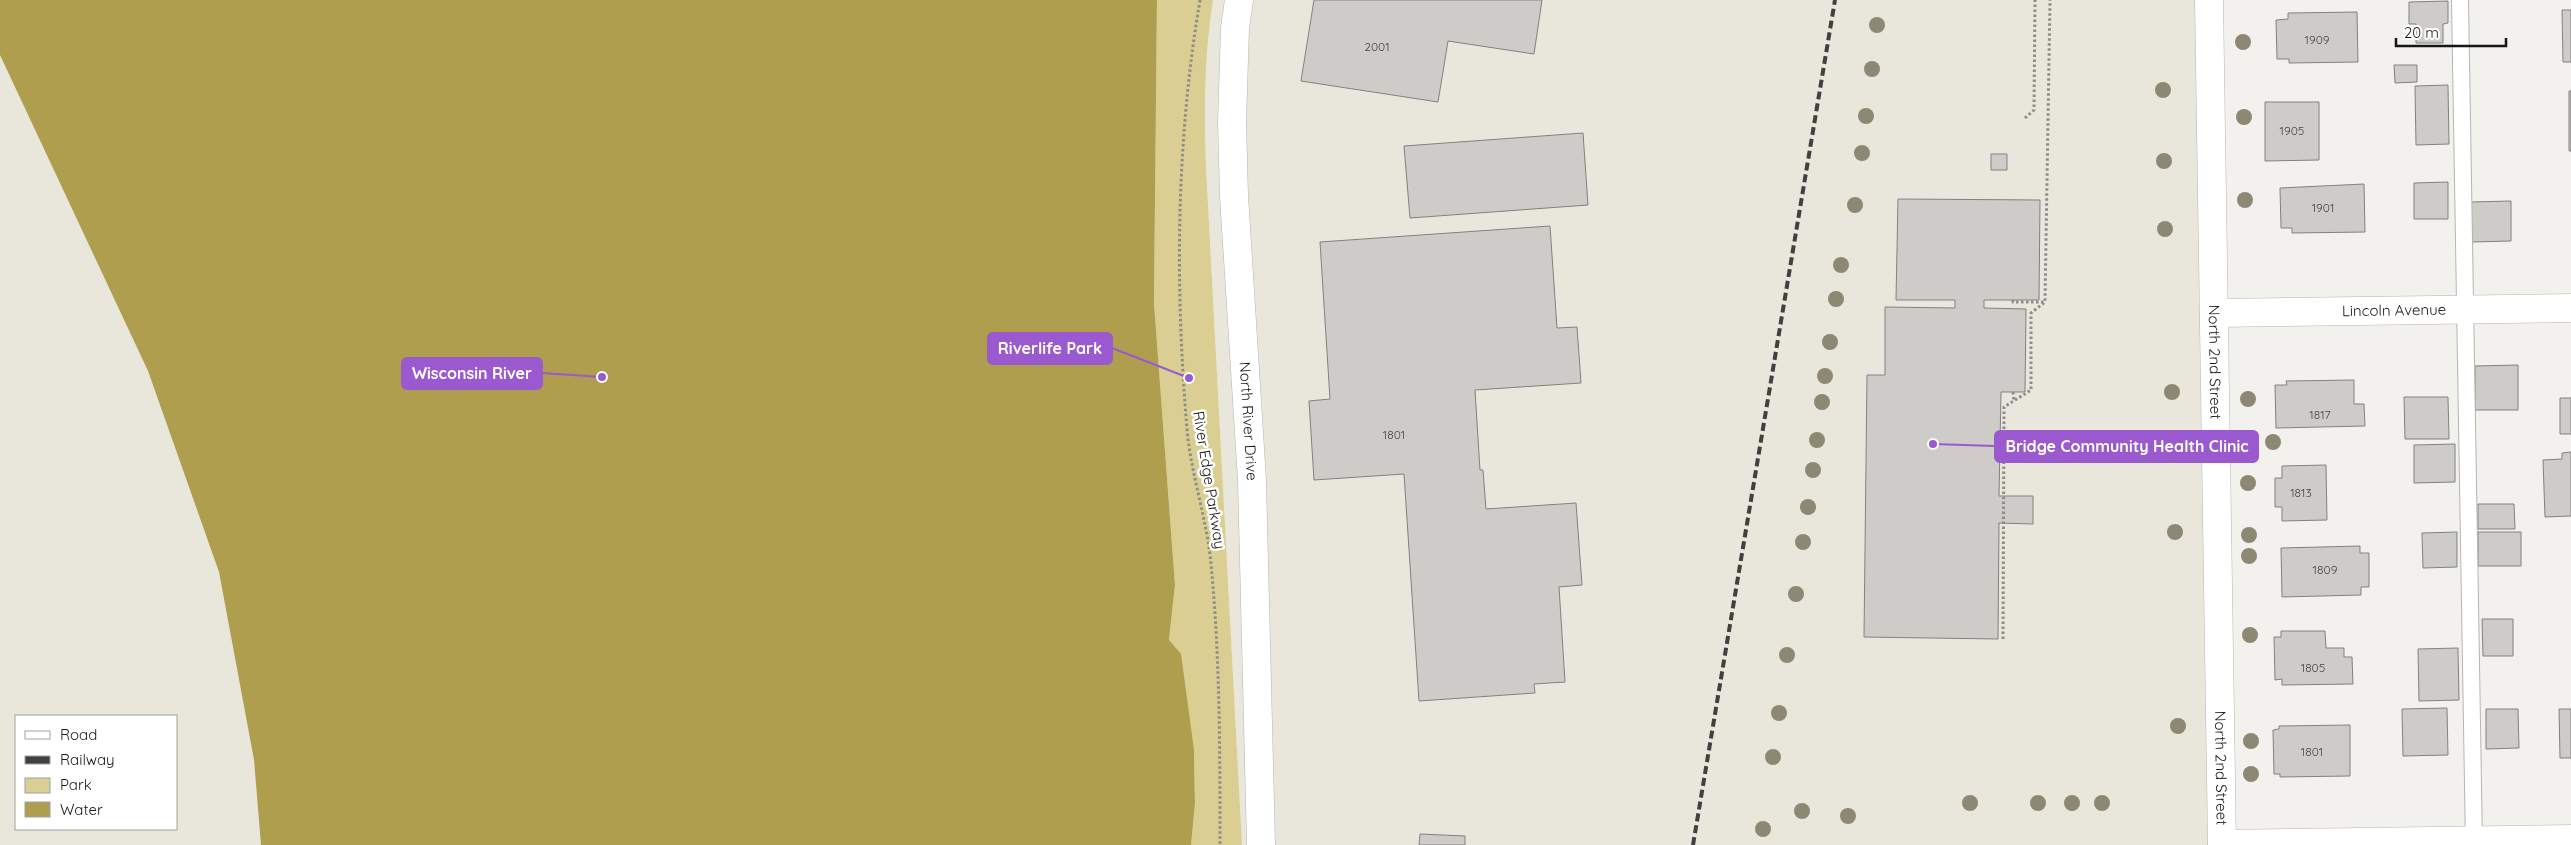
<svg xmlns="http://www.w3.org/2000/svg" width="2571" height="845" font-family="Quicksand,sans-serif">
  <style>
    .built { fill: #e9e7dc; fill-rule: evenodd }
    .green { fill: #dbce92 }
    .water { fill: #ae9e4d }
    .building { fill: #cdccc9; stroke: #81817e }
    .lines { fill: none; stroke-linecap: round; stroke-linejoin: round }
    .service-casing { stroke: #b6b5b2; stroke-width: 18 }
    .minor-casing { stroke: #b6b5b2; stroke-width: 29 }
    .path { stroke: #8c8c8a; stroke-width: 3; stroke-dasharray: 2.5 2.5; stroke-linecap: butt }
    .service { stroke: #fff; stroke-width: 16 }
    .minor { stroke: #fff; stroke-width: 28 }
    .rail { stroke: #40403e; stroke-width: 4; stroke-dasharray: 8 4; stroke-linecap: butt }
    .tree { fill: #8d8873 }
    .labels { text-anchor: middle; stroke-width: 5; stroke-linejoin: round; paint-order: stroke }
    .number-label { font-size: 12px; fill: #444443 }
    .street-label { font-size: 15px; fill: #171716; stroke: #fff }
    .leader { fill: none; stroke: #9b59cf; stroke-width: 2 }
    .callout-dot { fill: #9b59cf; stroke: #fff; stroke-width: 2 }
    .callout { fill: #9b59cf; stroke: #9b59cf; stroke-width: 2 }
    .callout-label { font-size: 16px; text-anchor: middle; font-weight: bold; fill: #fff }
  </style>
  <rect width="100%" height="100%" fill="#f2f1ee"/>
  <!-- built -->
  <path class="built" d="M1213,0H2208L2219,845H1242L1206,167L1204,89L1206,44Z
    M0,55L148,371L219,572L254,760L261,845H0ZM16,716H176V829H16Z"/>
  <!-- green -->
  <path class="green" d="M1157,0H1213C1204,58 1204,108 1206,167L1242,845H1191L1195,804L1194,750L1169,641L1175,585L1154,303Z"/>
  <!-- water -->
  <path class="water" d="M0,0H1157L1154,303L1175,585L1169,640L1181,654L1194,750L1195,804L1191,845H261L254,760L219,572L148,371L0,55Z"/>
  <!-- building -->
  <path class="building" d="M1314,0H1542L1534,54L1448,41L1438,102L1301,81Z
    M2448,1V23L2443,24V43H2416V24H2409V2Z
    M2562,10H2571V62H2563Z
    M2357,12L2358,62L2289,63V59H2277L2276,20L2288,19V13Z
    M2394,65H2417V82L2395,83Z
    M2448,85L2449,144L2416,145L2415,86Z
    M2569,91H2571V151H2569Z
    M2265,102H2319V160L2265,161Z
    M1583,133L1588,205L1410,218L1404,146Z
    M1991,154H2007V170H1991Z
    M2448,182V219H2414V183Z
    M2364,184L2365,232L2292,233V228H2281L2280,188Z
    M1898,199L2040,200L2039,300H1984V308L2026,309L2025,392H2001L1999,496H2033V524L1999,523L1998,639L1864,637L1867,375H1885V307L1955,308V300H1896Z
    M2511,201V241L2472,242L2471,202Z
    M1550,226L1557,328L1577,327L1581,383L1475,390L1480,470H1483L1486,509L1576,503L1582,585L1559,587L1565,682L1534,684L1535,693L1419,701L1404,474L1314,480L1309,401L1330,399L1320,242Z
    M2518,365V410H2475V366Z
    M2354,380V404H2364L2365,426L2276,428L2275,385H2287L2286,381Z
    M2404,397H2448L2449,439H2405Z
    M2560,398H2571V434H2560Z
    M2455,444V482L2414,483V445Z
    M2571,452V516L2545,517L2543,460L2562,459V453Z
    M2326,465L2327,520L2282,521V507H2275V478H2282V466Z
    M2478,504H2514L2515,529H2478Z
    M2457,532V567L2423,568L2422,533Z
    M2478,532H2521V566H2478Z
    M2360,546V553H2369V587H2361V595L2282,597L2281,548Z
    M2482,619H2513V656H2483Z
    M2281,631H2325L2326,648H2344V657H2352L2353,684L2282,685V679L2275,680L2274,637H2281Z
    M2458,648L2459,700L2419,701L2418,649Z
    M2447,708L2448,755L2403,756L2402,709Z
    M2486,709H2518L2519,748L2486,749Z
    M2559,709H2571V758H2560Z
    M2350,725V776L2280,777V774H2274L2273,730L2279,729V726Z
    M1420,834L1465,836V845H1419Z"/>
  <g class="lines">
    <!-- service casing -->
    <g class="service-casing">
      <path id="service" d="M2460,0L2474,845"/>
    </g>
    <!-- minor casing -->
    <g class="minor-casing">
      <g id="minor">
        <path id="s1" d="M1239,0L1235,28L1232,122L1234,196L1252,480L1261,845"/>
        <path id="s2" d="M2209,0L2222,845"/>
        <path id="s3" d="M2215,313L2571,308"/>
        <path d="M2222,844L2571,839"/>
      </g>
    </g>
    <!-- path -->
    <path class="path" d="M1200,0C1176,142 1175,286 1187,429C1191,475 1207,519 1211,564C1220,657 1220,751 1220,845
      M2025,118L2034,110L2035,0
      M2013,300V302H2044
      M2013,392L2014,401
      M2003,639L2004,407L2031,390V313L2045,302L2050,0"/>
    <!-- service -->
    <use href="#service" class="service"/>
    <!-- minor -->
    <use href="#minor" class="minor"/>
    <!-- rail -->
    <path class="rail" d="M1693,845L1835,0"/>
  </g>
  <!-- trees -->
  <g class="tree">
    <circle cx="1877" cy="25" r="8"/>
    <circle cx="2243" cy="42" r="8"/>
    <circle cx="1872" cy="69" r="8"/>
    <circle cx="2163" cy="90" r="8"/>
    <circle cx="1866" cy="116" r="8"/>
    <circle cx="2244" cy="117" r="8"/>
    <circle cx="1862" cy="153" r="8"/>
    <circle cx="2164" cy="161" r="8"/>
    <circle cx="2245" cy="200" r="8"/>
    <circle cx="1855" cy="205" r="8"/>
    <circle cx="2165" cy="229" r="8"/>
    <circle cx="1841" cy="265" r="8"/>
    <circle cx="1836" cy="299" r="8"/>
    <circle cx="1830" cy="342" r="8"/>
    <circle cx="1825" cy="376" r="8"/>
    <circle cx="2172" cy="392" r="8"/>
    <circle cx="2248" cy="399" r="8"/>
    <circle cx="1822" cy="402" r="8"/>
    <circle cx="1817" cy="440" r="8"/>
    <circle cx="2273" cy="442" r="8"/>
    <circle cx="1813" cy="470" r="8"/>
    <circle cx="2248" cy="483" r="8"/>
    <circle cx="1808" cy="507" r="8"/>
    <circle cx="2175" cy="532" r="8"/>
    <circle cx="2249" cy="535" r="8"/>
    <circle cx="1803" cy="542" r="8"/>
    <circle cx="2249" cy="556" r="8"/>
    <circle cx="1796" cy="594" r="8"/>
    <circle cx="2250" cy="635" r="8"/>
    <circle cx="1787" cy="655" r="8"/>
    <circle cx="1779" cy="713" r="8"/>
    <circle cx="2178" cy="726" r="8"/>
    <circle cx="2251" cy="741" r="8"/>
    <circle cx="1773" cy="757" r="8"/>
    <circle cx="2251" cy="774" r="8"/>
    <circle cx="1970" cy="803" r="8"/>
    <circle cx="2038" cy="803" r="8"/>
    <circle cx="2072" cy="803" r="8"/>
    <circle cx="2102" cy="803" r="8"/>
    <circle cx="1802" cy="811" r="8"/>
    <circle cx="1848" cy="816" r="8"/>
    <circle cx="1763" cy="829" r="8"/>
  </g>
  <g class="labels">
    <!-- number labels -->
    <g class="number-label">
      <text x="2317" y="44">1909</text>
      <text x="1377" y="51">2001</text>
      <text x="2292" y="135">1905</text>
      <text x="2323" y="212">1901</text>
      <text x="2320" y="419">1817</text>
      <text x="1394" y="439">1801</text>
      <text x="2301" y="497">1813</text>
      <text x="2325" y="574">1809</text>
      <text x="2313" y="672">1805</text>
      <text x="2312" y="756">1801</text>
    </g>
    <!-- street labels -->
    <g class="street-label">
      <text dy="5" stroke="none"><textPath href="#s3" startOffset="179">Lincoln Avenue</textPath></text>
      <text dy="5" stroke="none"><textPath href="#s2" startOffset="362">North 2nd Street</textPath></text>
      <text dy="5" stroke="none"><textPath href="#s1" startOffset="422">North River Drive</textPath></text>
      <text transform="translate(1209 480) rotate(81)" y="5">River Edge Parkway</text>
      <text dy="5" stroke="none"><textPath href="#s2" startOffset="768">North 2nd Street</textPath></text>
    </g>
  </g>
  <!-- callouts -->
  <path class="leader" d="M1189 378L1112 348M602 377L542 373M1933 444L1995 446"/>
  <g class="callout-dot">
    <circle cx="1189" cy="378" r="5"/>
    <circle cx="602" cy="377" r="5"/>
    <circle cx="1933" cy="444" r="5"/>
  </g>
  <g class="callout">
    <rect x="988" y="333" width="124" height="31" rx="5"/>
    <rect x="402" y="358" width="140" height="31" rx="5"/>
    <rect x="1995" y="431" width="263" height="31" rx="5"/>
  </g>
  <g class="callout-label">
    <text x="1050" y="354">Riverlife Park</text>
    <text x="472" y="379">Wisconsin River</text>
    <text x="2127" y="452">Bridge Community Health Clinic</text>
  </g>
  <!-- legend -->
  <rect x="15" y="715" width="162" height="115" fill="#ffffff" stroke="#a2a2a2"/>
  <rect x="25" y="731" width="25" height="8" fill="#ffffff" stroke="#a2a2a2"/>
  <text x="60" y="740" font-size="15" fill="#171716">Road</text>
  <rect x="25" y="756" width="25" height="8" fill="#40403e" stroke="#a2a2a2"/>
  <text x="60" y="765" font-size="15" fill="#171716">Railway</text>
  <rect x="25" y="778" width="25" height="15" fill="#dbce92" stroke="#a2a2a2"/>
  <text x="60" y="790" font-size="15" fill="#171716">Park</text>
  <rect x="25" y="802" width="25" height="15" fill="#ae9e4d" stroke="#a2a2a2"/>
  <text x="60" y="815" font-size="15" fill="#171716">Water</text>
  <!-- scale -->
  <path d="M2396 38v8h110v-8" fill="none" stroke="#171716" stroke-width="2.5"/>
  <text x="2404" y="38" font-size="15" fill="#171716" stroke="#ffffff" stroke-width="4" paint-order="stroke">20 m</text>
</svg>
